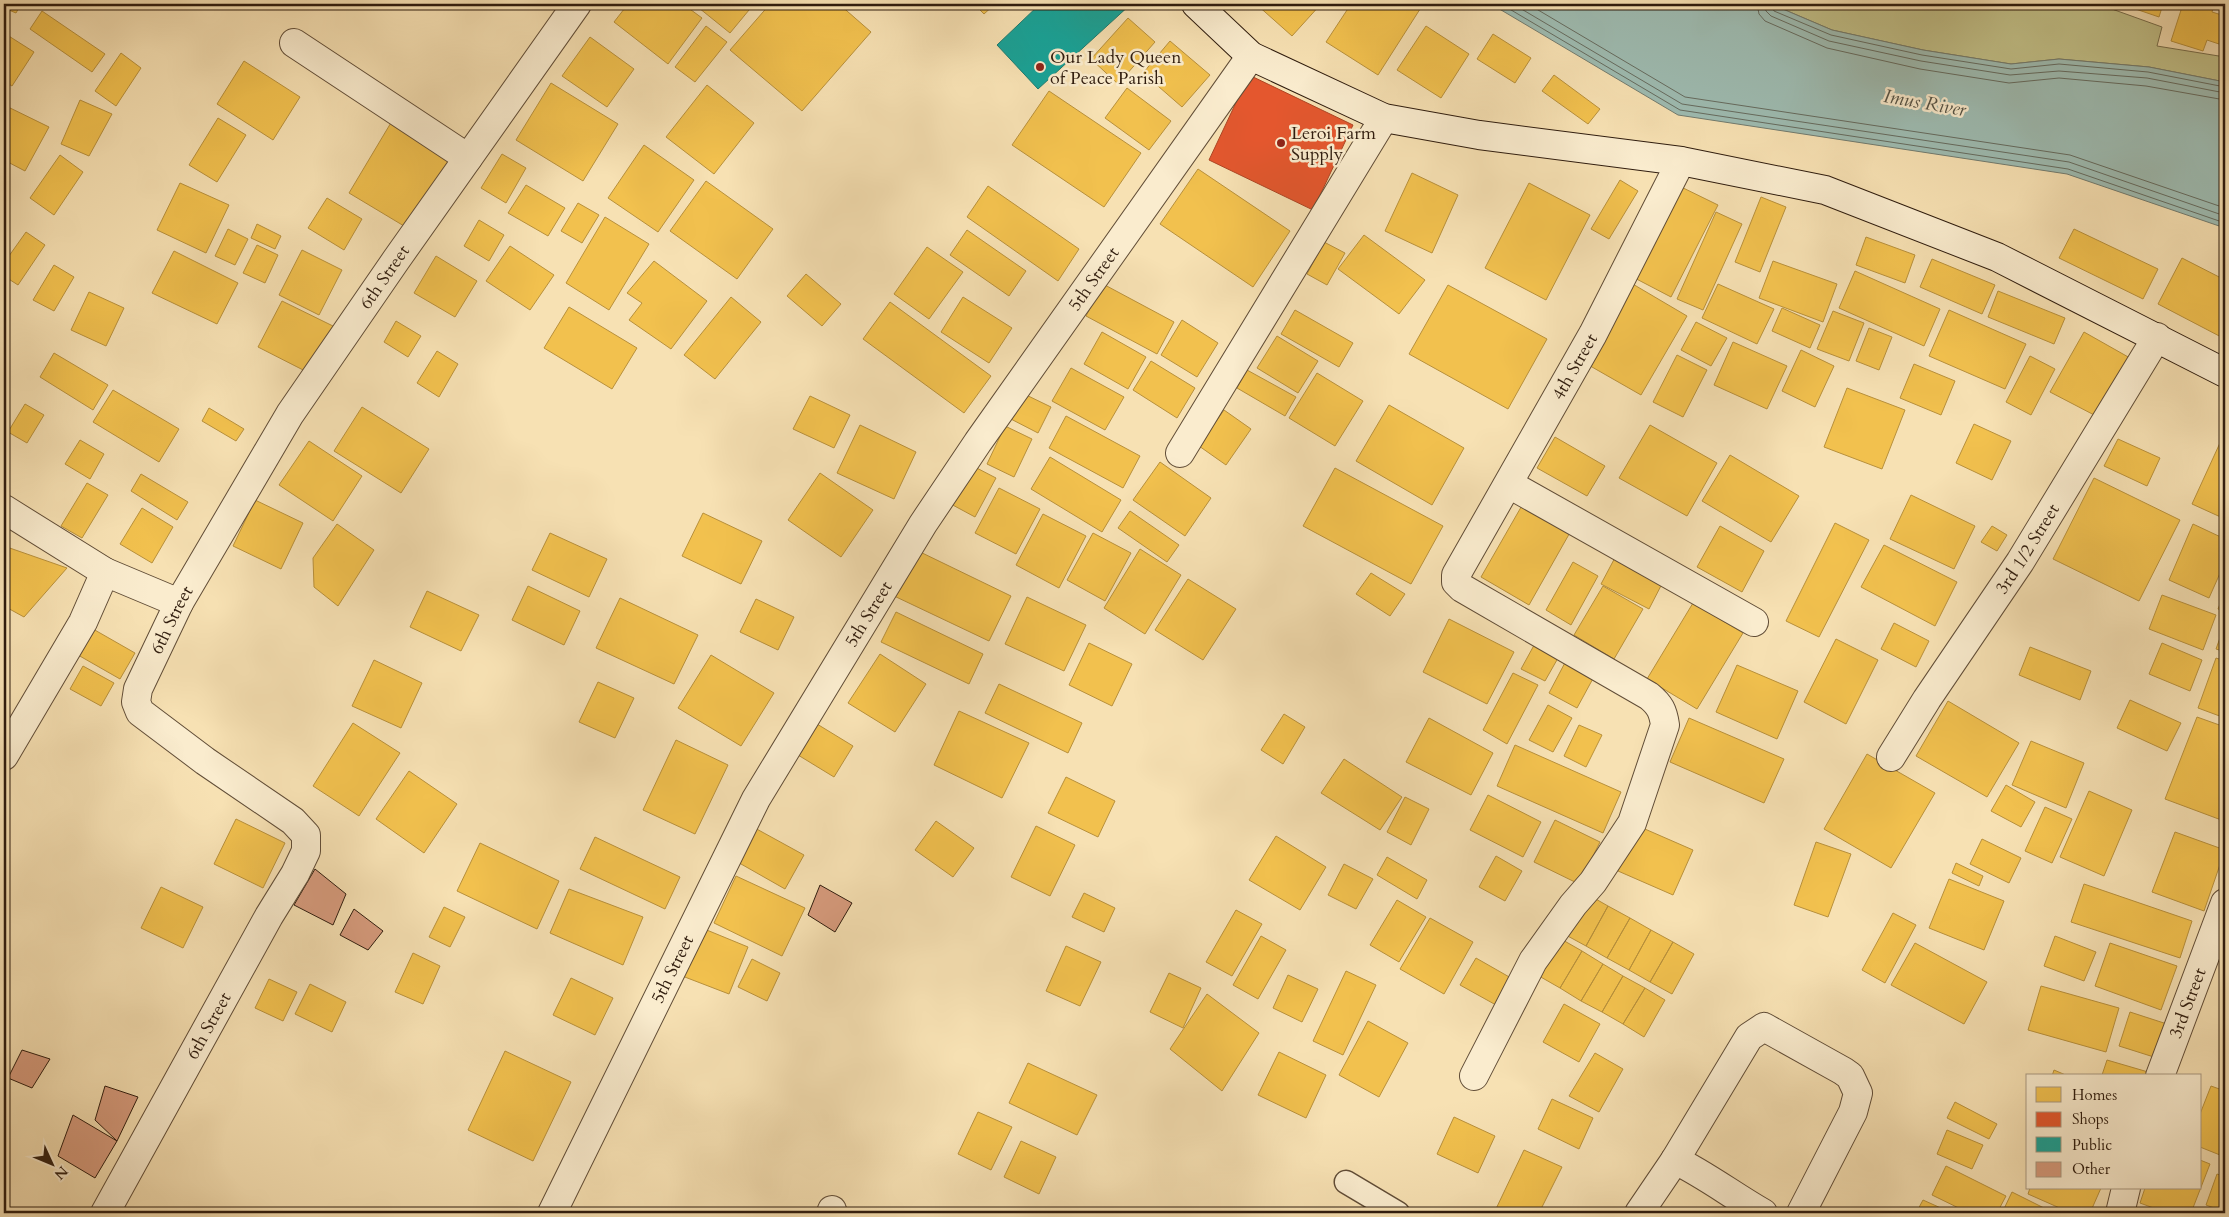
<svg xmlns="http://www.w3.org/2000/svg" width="2229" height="1217" font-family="Cardo,serif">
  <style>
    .green { fill: #c2c189; stroke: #786e4c }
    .water { fill: #9ebcb2; stroke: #727c70 }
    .homes { fill: #f2c14e; stroke: #b8903b }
    .shops { fill: #e4572e; stroke: #ae4524 }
    .public { fill: #17a398; stroke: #1e7a6f }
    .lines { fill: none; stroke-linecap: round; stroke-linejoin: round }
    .shore { stroke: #666c60; stroke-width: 1 }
    .building { fill: #d79b7d; stroke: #2f1c0e }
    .service-casing { stroke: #614d37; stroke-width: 25 }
    .minor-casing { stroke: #614d37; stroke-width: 30 }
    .secondary-casing { stroke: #2f1c0e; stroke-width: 30 }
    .service { stroke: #faecce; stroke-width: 22 }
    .minor { stroke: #faecce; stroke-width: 28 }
    .secondary { stroke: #faecce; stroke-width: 28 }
    .poi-dot { fill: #8f2418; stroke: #faecce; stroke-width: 2 }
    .labels { text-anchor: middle; stroke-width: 5; stroke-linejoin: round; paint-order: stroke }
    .poi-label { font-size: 18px; fill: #2f1c0e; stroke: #faecce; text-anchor: start }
    .street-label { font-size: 18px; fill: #2f1c0e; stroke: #faecce }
    .water-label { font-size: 19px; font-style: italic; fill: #565447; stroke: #faecce }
  </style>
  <rect width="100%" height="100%" fill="#f7e1b3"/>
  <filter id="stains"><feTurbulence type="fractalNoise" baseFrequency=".004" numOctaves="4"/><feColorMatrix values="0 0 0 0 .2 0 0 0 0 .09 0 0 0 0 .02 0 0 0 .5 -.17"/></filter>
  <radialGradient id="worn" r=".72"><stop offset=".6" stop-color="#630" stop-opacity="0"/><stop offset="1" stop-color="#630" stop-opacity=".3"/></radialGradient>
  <!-- green -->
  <path class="green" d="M1771,4H2098L2162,27L2157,46L2225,57V82L2149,67L2059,59L2011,64L1923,50L1832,30Z"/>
  <!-- water -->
  <path class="water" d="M1491,4H1771L1832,30L1923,50L2011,64L2059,59L2149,67L2225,82V228L2067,174L1678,115Z"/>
  <!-- homes -->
  <path class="homes" d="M4,4H21L16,13L4,8Z
    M628,4H683L702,18L668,64L614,22Z
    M694,4H754L730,33Z
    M770,4H839L871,32L802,111L730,50Z
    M974,4H995L984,14Z
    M1256,4H1321L1292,36Z
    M1351,4H1419L1422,6L1378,75L1326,42Z
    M2121,4H2163L2159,17Z
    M2183,4H2214L2212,12L2225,16V46L2207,40L2203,51L2171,41Z
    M42,11L105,54L92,72L30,29Z
    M1128,18L1155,42L1118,84L1091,59Z
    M706,26L727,42L695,82L675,67Z
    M1426,26L1469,54L1441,98L1397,70Z
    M4,33L34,52L12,86L4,81Z
    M1493,34L1531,58L1515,83L1477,59Z
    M590,37L634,69L607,107L562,76Z
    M1170,41L1210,75L1182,107L1143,73Z
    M121,53L141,68L116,106L95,91Z
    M244,61L300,97L273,140L217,104Z
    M1554,75L1600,109L1588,124L1542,91Z
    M551,83L618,124L583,181L516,140Z
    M707,85L754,123L714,174L666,137Z
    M1127,88L1171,121L1149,150L1105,118Z
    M1049,91L1141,153L1104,207L1012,145Z
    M80,100L112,114L89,156L61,144Z
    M4,105L49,127L25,171L4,160Z
    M218,118L246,135L217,182L189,165Z
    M392,121L458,161L414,232L349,193Z
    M644,145L694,180L658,232L608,198Z
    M502,154L526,168L506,203L481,188Z
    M60,155L83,172L54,215L30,198Z
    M1198,169L1290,231L1253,287L1160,224Z
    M1412,173L1458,195L1432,253L1385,231Z
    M1620,180L1638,191L1609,239L1591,229Z
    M706,181L773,229L737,279L670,231Z
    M1671,182L1718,205L1671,297L1625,273Z
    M180,183L229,205L206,253L157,230Z
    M1529,183L1590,215L1546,300L1485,268Z
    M526,185L565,208L548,236L508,213Z
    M988,186L1079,249L1058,281L967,217Z
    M1761,197L1786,207L1760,272L1735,262Z
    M327,198L362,219L344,250L308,228Z
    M578,203L599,215L582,243L561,231Z
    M1716,212L1742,224L1703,310L1677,299Z
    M605,217L649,244L609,310L566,283Z
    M479,220L504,235L489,261L464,246Z
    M257,224L281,236L275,249L251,238Z
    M228,229L248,239L235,265L215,256Z
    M2074,229L2158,269L2143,299L2059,258Z
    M967,230L1026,271L1009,296L950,255Z
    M26,232L45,245L18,285L4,276V263Z
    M1364,235L1425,280L1399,314L1338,269Z
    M1866,237L1915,255L1905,283L1856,265Z
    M1324,242L1345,253L1327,285L1307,274Z
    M257,245L278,255L265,283L243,273Z
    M510,246L554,275L530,310L486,281Z
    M927,247L963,272L929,319L894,294Z
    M302,250L342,270L319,315L279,295Z
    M174,251L238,283L217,324L152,293Z
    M436,256L477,281L455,317L414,293Z
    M2182,258L2225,280V339L2158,304Z
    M1932,259L1995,285L1982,314L1920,287Z
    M654,261L707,301L671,349L629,320L642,303L627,293Z
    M1773,261L1837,284L1823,322L1759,298Z
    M54,265L74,277L54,311L33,300Z
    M1855,271L1940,309L1924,346L1839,308Z
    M806,274L841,304L822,326L787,296Z
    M1631,283L1687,316L1641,395L1585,363Z
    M1103,284L1174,322L1157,354L1086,316Z
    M1718,284L1774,309L1757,344L1702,318Z
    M1448,285L1547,339L1508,409L1409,354Z
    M1998,291L2065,318L2054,344L1988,317Z
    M89,292L124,308L106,346L71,330Z
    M731,297L761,322L715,379L684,355Z
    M963,297L1012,328L989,363L941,332Z
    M282,301L335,327L311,374L258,347Z
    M890,302L991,376L964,413L863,339Z
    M569,307L637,348L612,389L544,348Z
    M1782,308L1820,325L1810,348L1772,331Z
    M1295,310L1353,343L1339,367L1281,334Z
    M1949,310L2026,344L2005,389L1929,356Z
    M1833,311L1864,323L1849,361L1817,349Z
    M1182,320L1218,343L1197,377L1161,355Z
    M396,321L421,336L408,357L384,342Z
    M1696,322L1727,338L1711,366L1681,350Z
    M1869,328L1892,337L1879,370L1856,361Z
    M1102,332L1146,357L1128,389L1084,364Z
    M2084,332L2130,358L2098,417L2050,392Z
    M1277,336L1318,361L1298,393L1257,368Z
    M1733,342L1787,366L1767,409L1714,385Z
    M1801,350L1834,366L1815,407L1782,391Z
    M437,351L458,364L439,397L417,383Z
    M54,353L108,385L93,410L40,377Z
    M1677,355L1707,370L1683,417L1653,402Z
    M2030,356L2055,369L2031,415L2006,402Z
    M1151,361L1195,388L1177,418L1133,390Z
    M1914,364L1955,381L1941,415L1900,398Z
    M1071,368L1124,397L1105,430L1052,401Z
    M1247,370L1296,397L1285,416L1237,388Z
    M1317,373L1363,401L1335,446L1289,418Z
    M1847,388L1905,410L1882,469L1824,447Z
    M113,390L179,429L159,462L93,422Z
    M1020,392L1051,407L1038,433L1007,417Z
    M810,396L850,415L834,448L793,429Z
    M25,404L44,415L27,443L8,432Z
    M1389,405L1464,448L1432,505L1356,461Z
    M362,407L429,449L401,493L334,451Z
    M209,408L244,429L236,441L202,421Z
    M1224,410L1251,429L1226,465L1199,446Z
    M1066,416L1140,456L1123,488L1049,448Z
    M1974,424L2011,441L1992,480L1956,463Z
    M860,425L916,452L894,499L837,473Z
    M1650,425L1717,463L1687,516L1619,478Z
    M1005,426L1032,439L1014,477L987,464Z
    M2225,432V519L2192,504Z
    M1555,437L1605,466L1587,496L1537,468Z
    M2118,439L2160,458L2147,486L2104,466Z
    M80,440L104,454L90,479L65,464Z
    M309,441L362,476L333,521L279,485Z
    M1730,455L1799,496L1771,542L1702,501Z
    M1050,457L1121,500L1102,532L1031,489Z
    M1160,462L1211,498L1185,536L1133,500Z
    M969,464L996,478L975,517L949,503Z
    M1335,468L1443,526L1411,584L1303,526Z
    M820,473L873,510L841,557L788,520Z
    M141,474L188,502L177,520L131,491Z
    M2094,478L2180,520L2139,601L2053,559Z
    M87,483L108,495L82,538L61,526Z
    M999,488L1040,509L1016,554L975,533Z
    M1911,495L1975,526L1954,569L1890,539Z
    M255,500L303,523L281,569L233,546Z
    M1524,502L1572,529L1529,605L1481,577Z
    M142,508L173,527L152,563L120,544Z
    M1130,511L1179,545L1167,562L1118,528Z
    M703,513L762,541L741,584L682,556Z
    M1043,514L1086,536L1059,588L1016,565Z
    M1835,523L1869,540L1819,637L1786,621Z
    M337,524L374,550L338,606L314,587L313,558Z
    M2193,524L2225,539V562L2209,598L2169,580Z
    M1720,526L1764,551L1742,592L1697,567Z
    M1992,526L2007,535L1997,551L1981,542Z
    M550,533L607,559L589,597L532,570Z
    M1093,533L1131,553L1105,601L1067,580Z
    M1884,545L1957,582L1935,626L1861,587Z
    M4,546L67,568L24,617L4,606Z
    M914,549L1011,596L989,641L892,595Z
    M1140,549L1181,575L1145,634L1104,608Z
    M1618,552L1666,576L1649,609L1601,584Z
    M1573,562L1598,576L1571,625L1546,610Z
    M1371,573L1405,594L1390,616L1356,594Z
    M1188,579L1236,609L1203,660L1155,630Z
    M528,586L580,611L564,645L512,620Z
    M1603,586L1643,609L1614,659L1574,635Z
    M427,591L479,615L461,651L410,627Z
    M2225,591V612L2218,609Z
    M2162,595L2216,615L2203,650L2149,629Z
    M1027,597L1086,625L1064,671L1005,644Z
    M620,598L698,635L674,684L596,648Z
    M756,599L794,617L778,650L740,632Z
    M1693,603L1743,633L1697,709L1647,679Z
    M896,612L983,654L969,684L881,642Z
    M1449,619L1514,652L1487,704L1423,672Z
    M1894,623L1929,641L1916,667L1881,649Z
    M2225,624V652L2216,649Z
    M86,625L135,653L120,679L71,651Z
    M1538,638L1562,651L1545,681L1521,669Z
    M1836,639L1878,660L1846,724L1804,702Z
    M1089,643L1132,664L1112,706L1069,685Z
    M2162,643L2202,660L2190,691L2149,674Z
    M2030,647L2091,671L2080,700L2019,675Z
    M880,654L926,684L895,732L848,703Z
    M711,655L774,693L741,746L678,708Z
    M1568,657L1596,673L1577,708L1549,693Z
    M2216,658L2225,661V718L2198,708Z
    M374,660L422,683L401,728L352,706Z
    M1737,665L1798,691L1777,739L1716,712Z
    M83,666L114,683L101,706L70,689Z
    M1513,673L1538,685L1507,744L1483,730Z
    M598,682L634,698L615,738L579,722Z
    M999,684L1082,723L1068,753L985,713Z
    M2130,700L2181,723L2167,751L2117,728Z
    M1948,701L2019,743L1987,797L1916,756Z
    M1548,705L1572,718L1553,752L1529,740Z
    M959,711L1029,743L1002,798L934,765Z
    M1284,714L1305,727L1283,764L1261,750Z
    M2197,717L2225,727V817L2224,821L2165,799Z
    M1429,718L1493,753L1471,795L1406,762Z
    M1689,718L1784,759L1764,803L1670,762Z
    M353,723L400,753L359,816L313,786Z
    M817,724L853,746L834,777L798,755Z
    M1579,725L1602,735L1586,767L1564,756Z
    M676,740L728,765L695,834L643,810Z
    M2031,741L2084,763L2066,808L2012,785Z
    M1515,745L1621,792L1603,833L1497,786Z
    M1867,754L1935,793L1891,868L1824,829Z
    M1344,759L1402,797L1380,830L1321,793Z
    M409,771L457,804L424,853L376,819Z
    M1066,777L1115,801L1098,837L1048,813Z
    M2006,785L2035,802L2021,827L1991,811Z
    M2089,791L2132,810L2104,876L2060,857Z
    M1488,795L1541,822L1523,857L1470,830Z
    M1405,797L1429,809L1411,845L1387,832Z
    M2045,807L2072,819L2052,863L2025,851Z
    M236,819L285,843L263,888L214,864Z
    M1555,820L1600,842L1579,884L1534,862Z
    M936,821L974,848L953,877L915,850Z
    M1036,826L1075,845L1050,896L1011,877Z
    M1638,826L1693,850L1673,895L1618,871Z
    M753,827L804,855L785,889L734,860Z
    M2175,832L2225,850L2204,911L2152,892Z
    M1276,836L1326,867L1300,910L1249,880Z
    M595,837L680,877L665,909L580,869Z
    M1982,839L2021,858L2009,883L1970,864Z
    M1816,842L1851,854L1828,917L1794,905Z
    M480,843L559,881L537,929L457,891Z
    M1496,856L1522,871L1505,901L1479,887Z
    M1387,857L1427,880L1417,899L1377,875Z
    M1956,863L1983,876L1979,886L1952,873Z
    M1344,864L1373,879L1356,909L1328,895Z
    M736,876L805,908L782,956L714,923Z
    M1949,879L2004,901L1984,950L1929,928Z
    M2084,884L2192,921L2180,958L2071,922Z
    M161,887L203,907L183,948L141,928Z
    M569,889L643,917L623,965L550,933Z
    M1084,893L1115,908L1104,932L1072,917Z
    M1587,894L1608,906L1586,946L1564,934Z
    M1397,900L1426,917L1399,962L1370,945Z
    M1608,906L1630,918L1607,958L1586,946Z
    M444,907L465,917L450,947L429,937Z
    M1236,910L1262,924L1232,976L1206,962Z
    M1893,913L1916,925L1885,983L1862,970Z
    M1430,918L1473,942L1444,994L1400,969Z
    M1630,918L1651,930L1629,970L1607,958Z
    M697,926L748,947L729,994L677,974Z
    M1651,930L1673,942L1650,982L1629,970Z
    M1261,936L1286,950L1258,999L1233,985Z
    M2055,936L2096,952L2084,981L2044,966Z
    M1561,939L1582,951L1560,988L1539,976Z
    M1673,942L1694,954L1672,994L1650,982Z
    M1915,943L1987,982L1964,1024L1891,985Z
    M2110,943L2177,966L2161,1010L2095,986Z
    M1066,946L1101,962L1080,1006L1046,991Z
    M1582,951L1603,964L1581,1001L1560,988Z
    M413,953L440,966L423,1004L395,992Z
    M1476,958L1511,978L1496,1005L1460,985Z
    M752,959L780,973L767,1001L738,987Z
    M1603,964L1623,976L1602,1012L1581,1001Z
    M1346,971L1376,985L1343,1055L1313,1041Z
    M1169,973L1201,988L1183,1028L1150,1012Z
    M1288,975L1318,989L1302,1022L1273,1008Z
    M1623,976L1645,988L1623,1024L1602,1012Z
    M571,978L613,998L595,1035L553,1015Z
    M269,979L297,992L283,1021L255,1008Z
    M310,984L346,1002L332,1032L295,1014Z
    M2041,986L2119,1008L2106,1052L2028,1030Z
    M1645,988L1665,1000L1644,1037L1623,1024Z
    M1207,994L1259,1033L1222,1091L1170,1049Z
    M1564,1004L1600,1024L1579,1062L1543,1042Z
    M2130,1012L2167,1024L2157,1058L2119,1046Z
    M1368,1021L1408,1043L1379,1097L1339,1075Z
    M505,1051L571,1082L533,1161L468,1130Z
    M1279,1052L1326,1075L1306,1118L1258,1095Z
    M1595,1053L1623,1069L1599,1112L1569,1096Z
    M2107,1060L2155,1074L2154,1076L2102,1075Z
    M1028,1063L1097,1095L1077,1135L1009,1103Z
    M2054,1070L2068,1076H2052Z
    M2211,1086L2225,1091V1157L2200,1147V1114Z
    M1552,1099L1593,1118L1579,1149L1538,1129Z
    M1955,1102L1997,1124L1989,1139L1947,1118Z
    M978,1112L1012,1127L991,1170L958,1154Z
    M1454,1117L1495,1136L1478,1173L1437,1154Z
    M1947,1130L1983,1145L1972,1169L1937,1154Z
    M1021,1141L1056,1157L1039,1194L1004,1177Z
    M1524,1150L1562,1167L1539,1213H1494Z
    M2200,1160L2210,1164L2191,1213H2167L2140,1203L2145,1188H2200Z
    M1946,1166L2006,1196L1997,1213H1969L1932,1195Z
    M2217,1174L2225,1177V1212L2206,1205Z
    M2030,1188H2101L2090,1213H2071L2028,1194Z
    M2012,1192L2054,1213H2002Z
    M1923,1200L1952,1213H1916Z"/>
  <!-- shops -->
  <path class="shops" d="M1249,75L1353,125L1313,210L1209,160Z"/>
  <!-- public -->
  <path class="public" d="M1040,4H1131L1038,89L997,45Z"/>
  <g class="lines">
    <!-- shore -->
    <path class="shore" d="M1501,4L1680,110L2068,169L2225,223
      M1513,4L1682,104L2069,162L2225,216
      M1528,4L1685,97L2070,155L2225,208
      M1757,4L1759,14L1765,21L1827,48L1920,69L2009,83L2059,78L2146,86L2225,100
      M1764,4L1766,11L1771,16L1829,41L1921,61L2010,75L2059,71L2147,78L2225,93
      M1771,4L1774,11L1831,35L1922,55L2011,69L2059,64L2148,72L2225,87"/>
  </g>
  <!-- building -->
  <path class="building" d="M315,869L346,894L333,925L294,905Z
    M820,885L852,903L835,932L808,915Z
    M354,909L383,931L368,950L340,935Z
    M22,1050L50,1059L32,1088L8,1078Z
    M105,1086L138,1097L117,1141L95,1120Z
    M73,1115L117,1141L95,1178L58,1156Z"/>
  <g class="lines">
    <!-- service casing -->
    <g class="service-casing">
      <path id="service" d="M1346,1182L1398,1213"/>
    </g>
    <!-- minor casing -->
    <g class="minor-casing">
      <g id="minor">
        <path d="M294,43L468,158"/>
        <path d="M1180,453L1384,118"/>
        <path d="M1509,484L1754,622"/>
        <path d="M4,509L105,572"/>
        <path d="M4,756L83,622L105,572L179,603"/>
        <path id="s1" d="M1891,757L1927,699L2020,562L2157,337"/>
        <path id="s2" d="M1474,1076L1533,961L1573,905L1593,882L1632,823L1665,725C1663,711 1660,705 1649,696L1462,588L1456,582V575L1593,334L1681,161"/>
        <path id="s3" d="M2160,1076L2225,903"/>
        <path d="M1675,1160C1706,1175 1733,1196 1763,1213"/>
        <path id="s4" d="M105,1213L269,916L295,874L306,851V835L293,821L205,761L140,712L136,702L138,689L179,603L290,414L396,260L577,4"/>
        <path id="s5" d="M552,1213L756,799L923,524L978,442L1251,56"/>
        <path d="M831,1213L832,1210"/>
        <path d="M1639,1213L1675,1160L1749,1037L1764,1027L1843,1071L1850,1076L1858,1093L1853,1112L1801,1213"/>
        <path d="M2120,1213L2126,1188"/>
      </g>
    </g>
    <!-- secondary casing -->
    <g class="secondary-casing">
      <path id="secondary" d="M1196,4L1251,56L1384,118L1479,135L1681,161L1825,190L1997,257L2225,373"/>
    </g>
    <!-- service -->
    <use href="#service" class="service"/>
    <!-- minor -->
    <use href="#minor" class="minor"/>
    <!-- secondary -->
    <use href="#secondary" class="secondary"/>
  </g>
  <!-- markers -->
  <g class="poi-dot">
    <circle cx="1040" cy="67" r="5"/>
    <circle cx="1281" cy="143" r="5"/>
  </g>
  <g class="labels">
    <!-- poi labels -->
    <g class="poi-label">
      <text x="1050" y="63">Our Lady Queen<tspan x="1050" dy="21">of Peace Parish</tspan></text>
      <text x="1291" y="139">Leroi Farm<tspan x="1291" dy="21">Supply</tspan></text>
    </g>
    <!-- street labels -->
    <g class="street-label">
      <text dy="6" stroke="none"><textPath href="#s4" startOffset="1142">6th Street</textPath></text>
      <text dy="6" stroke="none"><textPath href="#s5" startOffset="1082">5th Street</textPath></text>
      <text dy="6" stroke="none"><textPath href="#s2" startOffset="908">4th Street</textPath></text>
      <text dy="6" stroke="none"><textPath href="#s1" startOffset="249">3rd 1/2 Street</textPath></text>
      <text dy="6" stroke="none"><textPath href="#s5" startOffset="678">5th Street</textPath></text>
      <text dy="6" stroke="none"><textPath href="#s4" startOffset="738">6th Street</textPath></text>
      <text dy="6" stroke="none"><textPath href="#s5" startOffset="272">5th Street</textPath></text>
      <text dy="6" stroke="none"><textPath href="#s3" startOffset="78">3rd Street</textPath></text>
      <text dy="6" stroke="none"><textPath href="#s4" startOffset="214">6th Street</textPath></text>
    </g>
    <!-- water labels -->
    <g class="water-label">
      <text transform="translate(1925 102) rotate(10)" y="7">Imus River</text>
    </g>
  </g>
  <!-- margin -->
  <rect width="2229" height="1217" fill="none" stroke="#f7e1b3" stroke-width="20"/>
  <rect x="5" y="5" width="2219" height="1207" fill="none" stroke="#2f1c0e" stroke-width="2.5"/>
  <rect x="10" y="10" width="2209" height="1197" fill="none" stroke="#2f1c0e"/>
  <!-- legend -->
  <rect x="2026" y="1074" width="175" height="115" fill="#faecce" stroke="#a99981"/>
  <rect x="2036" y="1087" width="25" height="15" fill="#f2c14e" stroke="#a99981"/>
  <text x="2072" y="1100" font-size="15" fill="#2f1c0e">Homes</text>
  <rect x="2036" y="1112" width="25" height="15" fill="#e4572e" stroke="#a99981"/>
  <text x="2072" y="1124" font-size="15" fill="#2f1c0e">Shops</text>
  <rect x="2036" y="1137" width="25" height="15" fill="#17a398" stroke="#a99981"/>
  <text x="2072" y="1150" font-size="15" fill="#2f1c0e">Public</text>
  <rect x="2036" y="1162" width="25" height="15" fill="#d79b7d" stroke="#a99981"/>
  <text x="2072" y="1174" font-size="15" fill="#2f1c0e">Other</text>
  <!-- north arrow -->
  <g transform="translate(52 1164) rotate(134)" stroke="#faecce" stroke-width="4" paint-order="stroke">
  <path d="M0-4L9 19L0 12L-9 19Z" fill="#2f1c0e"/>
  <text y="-8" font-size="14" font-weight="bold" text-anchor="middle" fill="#2f1c0e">N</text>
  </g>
  <rect width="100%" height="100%" filter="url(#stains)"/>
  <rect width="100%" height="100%" fill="url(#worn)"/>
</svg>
